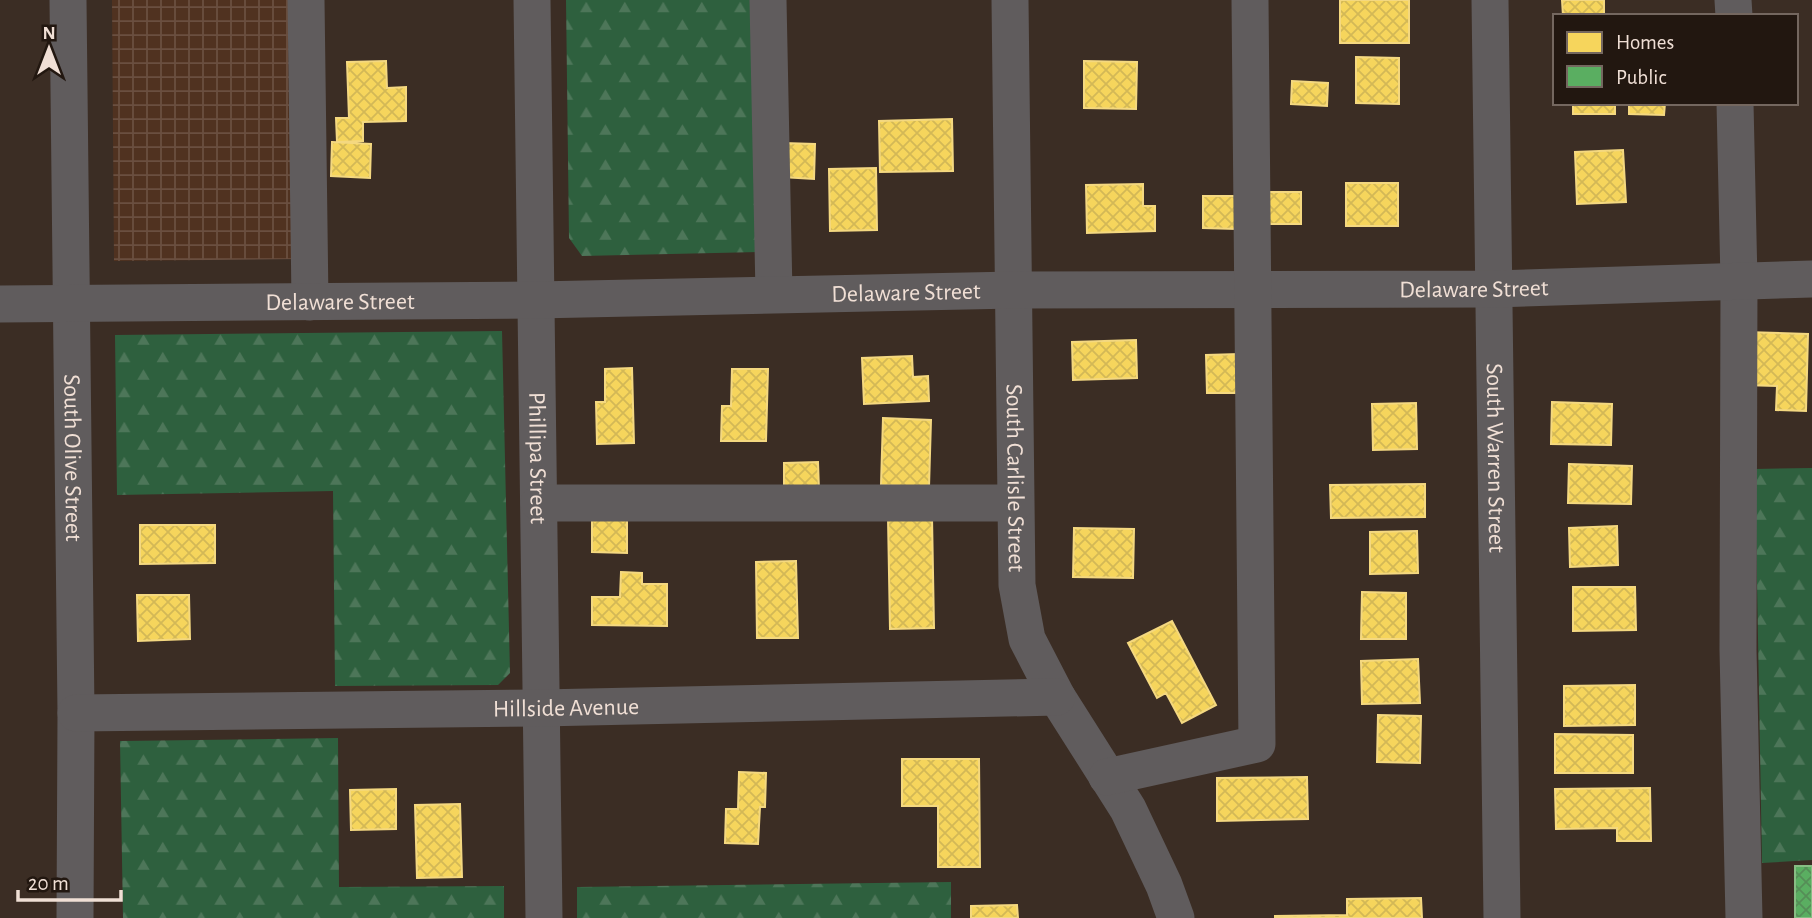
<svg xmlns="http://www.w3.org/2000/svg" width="1812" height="918" font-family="'Alegreya Sans',sans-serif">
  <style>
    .industrial { fill: url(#industrial-grid) }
    .forest { fill: url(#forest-firs) }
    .homes { fill: url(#homes-cross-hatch); stroke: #f4d880; stroke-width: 2 }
    .public { fill: url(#public-cross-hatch); stroke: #87bd84; stroke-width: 2 }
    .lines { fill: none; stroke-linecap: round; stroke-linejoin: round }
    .minor { stroke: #605c5d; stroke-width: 37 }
    .labels { text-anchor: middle; stroke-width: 7; stroke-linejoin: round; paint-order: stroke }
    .street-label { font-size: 24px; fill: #f0dfd5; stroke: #221710 }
  </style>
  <defs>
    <pattern id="industrial-grid" width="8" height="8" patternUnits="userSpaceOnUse" patternTransform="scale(1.75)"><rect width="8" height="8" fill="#503220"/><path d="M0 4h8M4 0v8" fill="none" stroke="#6a4f40"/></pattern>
    <pattern id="forest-firs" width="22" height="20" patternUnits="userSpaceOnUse" patternTransform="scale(1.75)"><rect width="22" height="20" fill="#2e603e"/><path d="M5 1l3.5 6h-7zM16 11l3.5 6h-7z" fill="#4d7659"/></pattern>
    <pattern id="homes-cross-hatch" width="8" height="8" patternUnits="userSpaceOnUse" patternTransform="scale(1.75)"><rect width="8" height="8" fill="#f6d55c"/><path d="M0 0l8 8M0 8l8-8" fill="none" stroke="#d3b856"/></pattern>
    <pattern id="public-cross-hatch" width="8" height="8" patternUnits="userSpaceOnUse" patternTransform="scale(1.75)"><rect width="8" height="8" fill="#5aae61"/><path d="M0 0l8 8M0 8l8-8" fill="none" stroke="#558e57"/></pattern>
  </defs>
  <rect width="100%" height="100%" fill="#3b2d24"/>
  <!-- industrial -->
  <path class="industrial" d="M112,0H296L301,259L114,261Z"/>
  <!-- forest -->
  <path class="forest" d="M566,0H757L759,252L582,256L569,238Z
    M502,331L510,673L498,685L335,686L333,491L117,495L115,335Z
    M1812,468V860L1762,863L1755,469Z
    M338,738L339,887L504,886V918H123L120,741Z
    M951,882V918H577V887Z"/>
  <!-- homes -->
  <path class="homes" d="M1340,0H1409V43H1340Z
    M1562,0H1604V16H1563Z
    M1356,57L1399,58V104L1356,103Z
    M386,61L387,88L406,87V121L363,122V141L337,142L336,118H349L347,62Z
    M1084,61L1137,62L1136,109L1084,108Z
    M1292,81L1328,83L1327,106L1291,104Z
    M1573,103H1615V114H1573Z
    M1629,103H1665L1664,115L1629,114Z
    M952,119L953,171L880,172L879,121Z
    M332,142L371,144L370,178L331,176Z
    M783,143L815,144L814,179L782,177Z
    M1623,150L1626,202L1577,204L1575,152Z
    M876,168L877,230L830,231L829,169Z
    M1346,183H1398V226H1346Z
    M1143,184V206H1155V231L1087,233L1086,185Z
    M1265,192H1301V224H1265Z
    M1203,196H1236V229L1203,228Z
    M1745,332L1808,334L1806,411L1776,410L1777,386L1743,385Z
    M1136,340L1137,378L1073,380L1072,342Z
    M1239,354L1240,393H1207L1206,355Z
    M912,356L913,377L928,376L929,401L864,404L862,358Z
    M632,368L634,443L597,444L596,402H605V369Z
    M732,369H768L766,441H721L722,406H731Z
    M1552,402L1612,404L1611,445L1551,444Z
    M1416,403L1417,449L1373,450L1372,404Z
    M883,418L931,420L929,487L881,485Z
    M818,462L819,490H784V463Z
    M1569,464L1632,466L1631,504L1568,503Z
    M1425,484V517L1331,518L1330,485Z
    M592,517H627V553L592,552Z
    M932,517L934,628L890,629L888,518Z
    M140,525H215V563L140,564Z
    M1617,526L1618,565L1570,567L1569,528Z
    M1074,528L1134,529L1133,578L1073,577Z
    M1417,531L1418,573L1370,574V532Z
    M796,561L798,638H757L756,562Z
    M621,572L642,573V584H667V626L592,625V597H620Z
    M1573,587H1635L1636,630L1573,631Z
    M1362,592L1406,593V639H1361Z
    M137,595H189L190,639L138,641Z
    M1172,621L1216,705L1182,723L1166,693L1157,698L1128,643Z
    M1418,659L1420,703L1362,704L1361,661Z
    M1635,685V725L1564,726V686Z
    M1378,715L1421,716L1420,763L1377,762Z
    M1555,734L1633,735V773H1555Z
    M902,759H979L980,867H938V806H902Z
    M739,772L766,773L765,807H760L758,844L725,843L726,809H738Z
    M1307,777L1308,819L1217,821V778Z
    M1650,788L1651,841H1617V828L1556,829L1555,789Z
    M396,789V829L351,830L350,790Z
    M460,804L462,877L417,878L415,805Z
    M1421,898L1422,918H1275V916L1347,915V899Z
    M1017,905L1018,918H971V906Z"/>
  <!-- public -->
  <path class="public" d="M1795,866H1812V918H1795Z"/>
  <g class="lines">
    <!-- minor -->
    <g class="minor">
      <path id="s1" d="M68,0L76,713L75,918"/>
      <path d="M306,0L310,302"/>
      <path id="s2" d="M532,0L544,918"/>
      <path d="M768,0L774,294"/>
      <path id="s3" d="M1010,0L1017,585L1027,639L1057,697L1128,809L1164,885L1176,918"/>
      <path id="s4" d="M1490,0L1502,918"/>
      <path d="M1733,0L1734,16"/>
      <path d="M1735,103L1739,281L1738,650L1744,918"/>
      <path id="s5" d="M0,304L536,300L1014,290L1494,289L1812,279"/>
      <path d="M539,503H1015"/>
      <path id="s6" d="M76,713L541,708L1057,697"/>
      <path d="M1107,777L1257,744L1250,0"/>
    </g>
  </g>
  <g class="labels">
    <!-- street labels -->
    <g class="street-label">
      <text dy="8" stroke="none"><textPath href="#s5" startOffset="1474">Delaware Street</textPath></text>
      <text dy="8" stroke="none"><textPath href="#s5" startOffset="906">Delaware Street</textPath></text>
      <text dy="8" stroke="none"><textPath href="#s5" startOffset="340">Delaware Street</textPath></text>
      <text dy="8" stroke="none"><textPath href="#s1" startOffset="458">South Olive Street</textPath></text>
      <text dy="8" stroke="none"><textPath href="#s2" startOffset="458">Phillipa Street</textPath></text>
      <text dy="8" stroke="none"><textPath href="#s4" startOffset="458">South Warren Street</textPath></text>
      <text dy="8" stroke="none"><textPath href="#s3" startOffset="478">South Carlisle Street</textPath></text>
      <text dy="8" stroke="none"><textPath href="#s6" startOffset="490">Hillside Avenue</textPath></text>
    </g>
  </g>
  <!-- legend -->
  <rect x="1553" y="14" width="245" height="91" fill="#221710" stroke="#74675f" stroke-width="2"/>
  <rect x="1567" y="32" width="35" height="21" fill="#f6d55c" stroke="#74675f" stroke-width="2"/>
  <text x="1616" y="49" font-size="21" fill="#f0dfd5">Homes</text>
  <rect x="1567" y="66" width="35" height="21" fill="#5aae61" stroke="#74675f" stroke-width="2"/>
  <text x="1616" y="84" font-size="21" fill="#f0dfd5">Public</text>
  <!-- north arrow -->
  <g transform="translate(49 49)" stroke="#221710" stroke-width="5" paint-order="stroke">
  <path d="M0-5L12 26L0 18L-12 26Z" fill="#f0dfd5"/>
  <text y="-10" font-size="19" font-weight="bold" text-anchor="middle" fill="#f0dfd5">N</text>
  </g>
  <!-- scale -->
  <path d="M18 890v10h103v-10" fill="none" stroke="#f0dfd5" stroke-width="3.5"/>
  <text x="28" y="890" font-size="21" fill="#f0dfd5" stroke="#221710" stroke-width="5" paint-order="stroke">20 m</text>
</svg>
